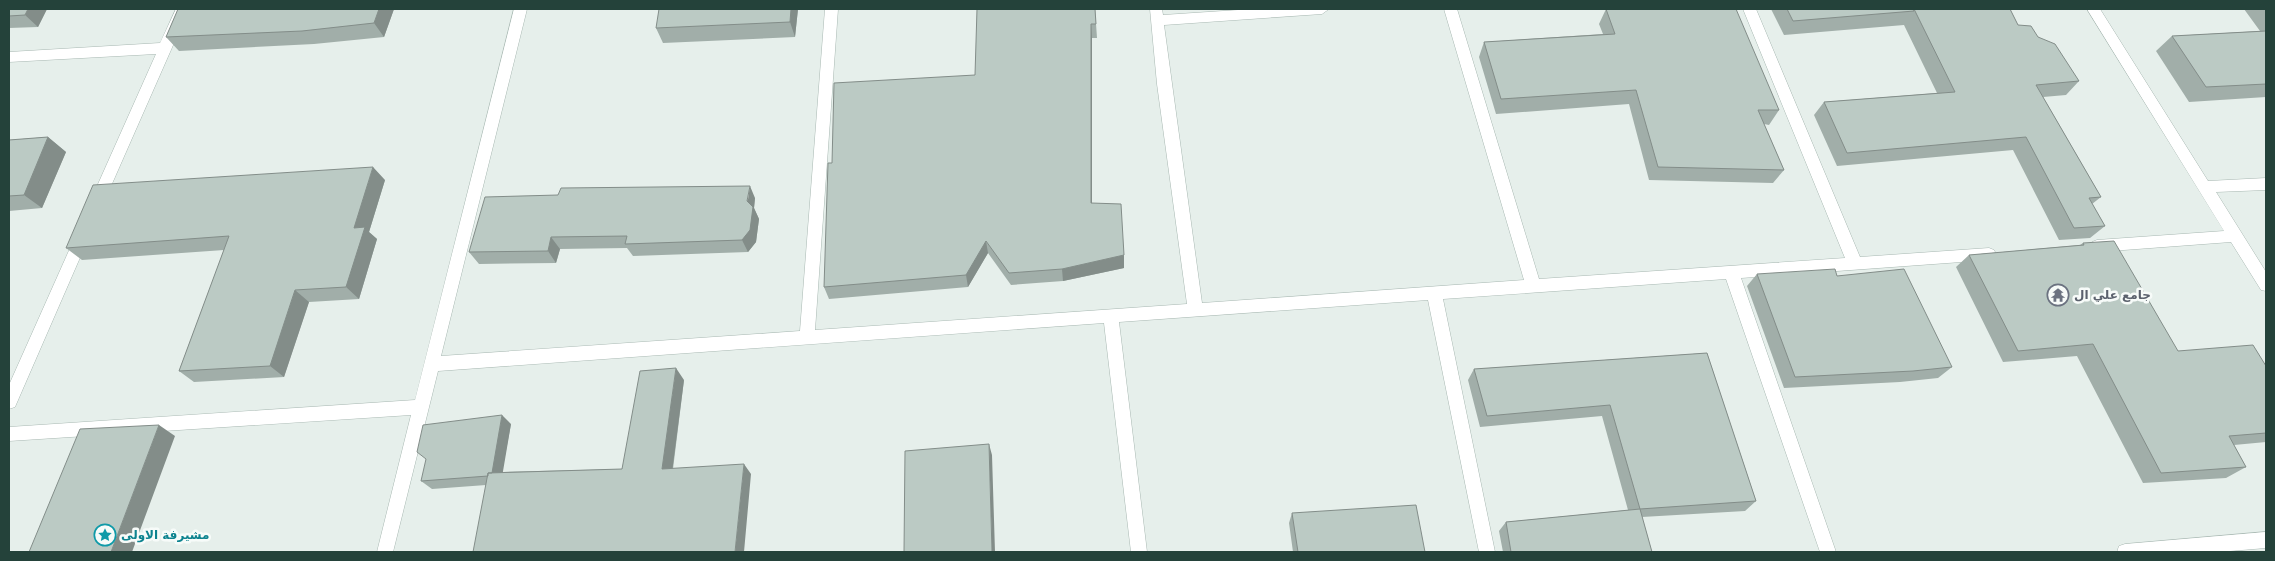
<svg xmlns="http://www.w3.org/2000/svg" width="2275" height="561" font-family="'DejaVu Sans',Vazirmatn,sans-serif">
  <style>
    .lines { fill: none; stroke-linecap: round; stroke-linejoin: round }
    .minor-casing { stroke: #a8b8b2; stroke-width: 1 }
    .minor { fill: #fff; fill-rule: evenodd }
    .wall { fill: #a1aea9 }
    .shaded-wall { fill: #838d89 }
    .building { fill: #bbcac4; stroke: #838d89 }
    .labels { text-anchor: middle; stroke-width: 5; stroke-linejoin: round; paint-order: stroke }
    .worship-label { font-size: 12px; font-weight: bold; fill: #5b616d; stroke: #f7fbf9; text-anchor: start }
    .culture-label { font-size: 12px; font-weight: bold; fill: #0d838f; stroke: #f7fbf9; text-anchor: start }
  </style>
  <rect width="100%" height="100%" fill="#e6efeb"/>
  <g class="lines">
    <!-- minor casing -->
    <g class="minor-casing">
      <path id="minor" d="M176,9H189L104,202L102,206H92L90,202L156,54L9,62V52L160,43Z
        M514,9H527L441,356L800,331L825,9H838L815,330L1187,304L1157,84L1150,9H1162L1163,15L1253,9H1329L1322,14L1164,25L1202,303L1524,280L1444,9H1457L1539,279L1845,258L1743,9H1756L1860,257L1989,248L1994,250L1996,254L1994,258L1989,260L1741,278L1836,552H1820L1726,279L1443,299L1495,552H1479L1428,300L1119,322L1147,552H1131L1104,323L438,371L393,552H377L411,415L9,441V427L415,400Z
        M2087,9H2100L2208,181L2266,178V190L2216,192L2266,272V291L2261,290L2231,242L2097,252L2092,250L2090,246L2092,242L2097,240L2224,231Z
        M82,231L87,233L89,237L15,407L9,409V385L75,237L77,233Z
        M2266,532V548L2218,552H2117L2119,546L2125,544Z"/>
    </g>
    <!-- minor -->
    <use href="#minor" class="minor"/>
  </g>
  <!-- wall -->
  <path class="wall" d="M9,9H47L38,27L9,28Z
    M178,9H394L384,37L314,44L179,51L166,37Z
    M798,9L795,37L663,43L656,28Z
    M1095,9L1097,38H1092V203L1124,255V268L1063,281L1011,285L988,253L968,287L829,299L824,287L832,163L975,75Z
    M1606,9L1779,110L1769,125L1764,124L1784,170L1773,183L1649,180L1629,104L1496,114L1479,57L1484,42L1603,34L1599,24Z
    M1771,9H2010L2018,25L2038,37L2079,81L2066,95L2043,97L2101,197L2092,204L2105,226L2090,238L2059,240L2013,150L1837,166L1814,115L1824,102L1937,93L1904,25L1784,35Z
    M2244,9H2266V97L2189,102L2156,51L2172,36L2260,31Z
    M48,137L66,152L42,208L9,211V140Z
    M385,180L369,232L377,239L359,299L309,302L284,377L194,382L179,371L224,250L82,260L66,248Z
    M755,198L754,208L759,219L756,242L748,252L633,256L627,248L560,249L556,263L479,264L469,252Z
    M2083,243L2178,351L2266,366V442L2234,445L2246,467L2226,478L2143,483L2077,356L2003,362L1956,267L1969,255L2080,245Z
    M1757,274L1837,276L1952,367L1938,378L1900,382L1784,388L1747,286Z
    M1707,353L1756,501L1745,511L1642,517L1652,552H1503L1499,531L1506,522L1628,510L1602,416L1480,427L1468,380L1474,369Z
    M684,380L673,469L751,474L486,485L432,489L421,481L511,424L502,472L622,469Z
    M1292,513L1425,552H1293L1289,523Z"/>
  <!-- shaded-wall -->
  <path class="shaded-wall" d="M28,9H47L38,27L25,15Z
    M379,9H394L384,37L374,23Z
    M791,9H798L795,37L790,22Z
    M1091,24L1092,38V215L1091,203Z
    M48,137L66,152L42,208L24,195Z
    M373,167L385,180L369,232L377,239L359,299L346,287L354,228Z
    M750,186L755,198L754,208L759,219L756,242L748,252L742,240Z
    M551,237L560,249L556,263L548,251Z
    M986,241L988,253L968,287L966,275Z
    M1124,255V268L1063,281L1062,269Z
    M295,290L309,302L284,377L270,366Z
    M676,368L684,380L671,480L662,469Z
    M502,415L511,424L501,483L491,475Z
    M159,425L175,436L132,552H111Z
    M989,444L992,455L995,552H992Z
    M744,464L751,474L744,552H735Z"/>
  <!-- building -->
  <path class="building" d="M9,9H28L25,15L9,16Z
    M178,9H379L374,23L302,31L166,37Z
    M659,9H791L790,22L656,28Z
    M977,9H1095L1096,24H1091V203L1121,204L1124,255L1062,269L1009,273L986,241L966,275L824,287L828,163H832L834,83L975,75Z
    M1606,9H1736L1779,110H1758L1784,170L1658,167L1636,90L1501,99L1484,42L1615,34Z
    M1787,9H1913L1914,11L1793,21Z
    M1914,9H2010L2018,25L2031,26L2038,37L2055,44L2079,81L2036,85L2101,197L2089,198L2105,226L2074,228L2026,137L1847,153L1824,102L1955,92Z
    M2266,31V84L2206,87L2172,36Z
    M48,137L24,195L9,196V140Z
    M373,167L354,228L365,227L346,287L295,290L270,366L179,371L229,236L66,248L93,185Z
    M750,186L747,201L753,207L750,230L742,240L625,244L627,236L551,237L548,251L469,252L485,197L558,195L561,188Z
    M2114,241L2178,351L2253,345L2266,366V433L2229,436L2246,467L2161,473L2093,344L2018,351L1969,255L2084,245L2083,243Z
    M1835,269L1837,276L1904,269L1952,367L1913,371L1795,377L1757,274Z
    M1707,353L1756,501L1640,509L1610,405L1487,416L1474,369Z
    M676,368L662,469L744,464L735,552H473L488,473L622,469L640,371Z
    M502,415L492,473H488V476L421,481L426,459L417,452L423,425Z
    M159,425L111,552H29L80,429Z
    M989,444L992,552H904L905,451Z
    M1416,505L1425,552H1298L1292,513Z
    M1640,509L1652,552H1511L1506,522Z"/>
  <!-- icons -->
  <defs>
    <g id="temple-ring" transform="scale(1.125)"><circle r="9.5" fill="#f7fbf9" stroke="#6b7280" stroke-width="1.5"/><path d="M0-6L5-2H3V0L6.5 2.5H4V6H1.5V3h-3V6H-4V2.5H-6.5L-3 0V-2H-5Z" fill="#6b7280"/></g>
    <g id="sight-ring" transform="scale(1.125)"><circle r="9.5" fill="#f7fbf9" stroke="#0f9aa8" stroke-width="1.5"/><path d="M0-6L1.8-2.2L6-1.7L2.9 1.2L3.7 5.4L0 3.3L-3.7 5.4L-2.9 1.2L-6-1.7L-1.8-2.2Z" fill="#0f9aa8"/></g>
  </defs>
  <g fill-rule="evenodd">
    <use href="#temple-ring" x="2058" y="295"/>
    <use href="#sight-ring" x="105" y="535"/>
  </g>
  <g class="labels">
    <!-- worship labels -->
    <g class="worship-label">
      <text x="2074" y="299">جامع علي ال</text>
    </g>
    <!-- culture labels -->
    <g class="culture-label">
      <text x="121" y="539">مشيرفة الاولى</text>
    </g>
  </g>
  <!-- border -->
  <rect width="2275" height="561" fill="none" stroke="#24423a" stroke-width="20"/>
</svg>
